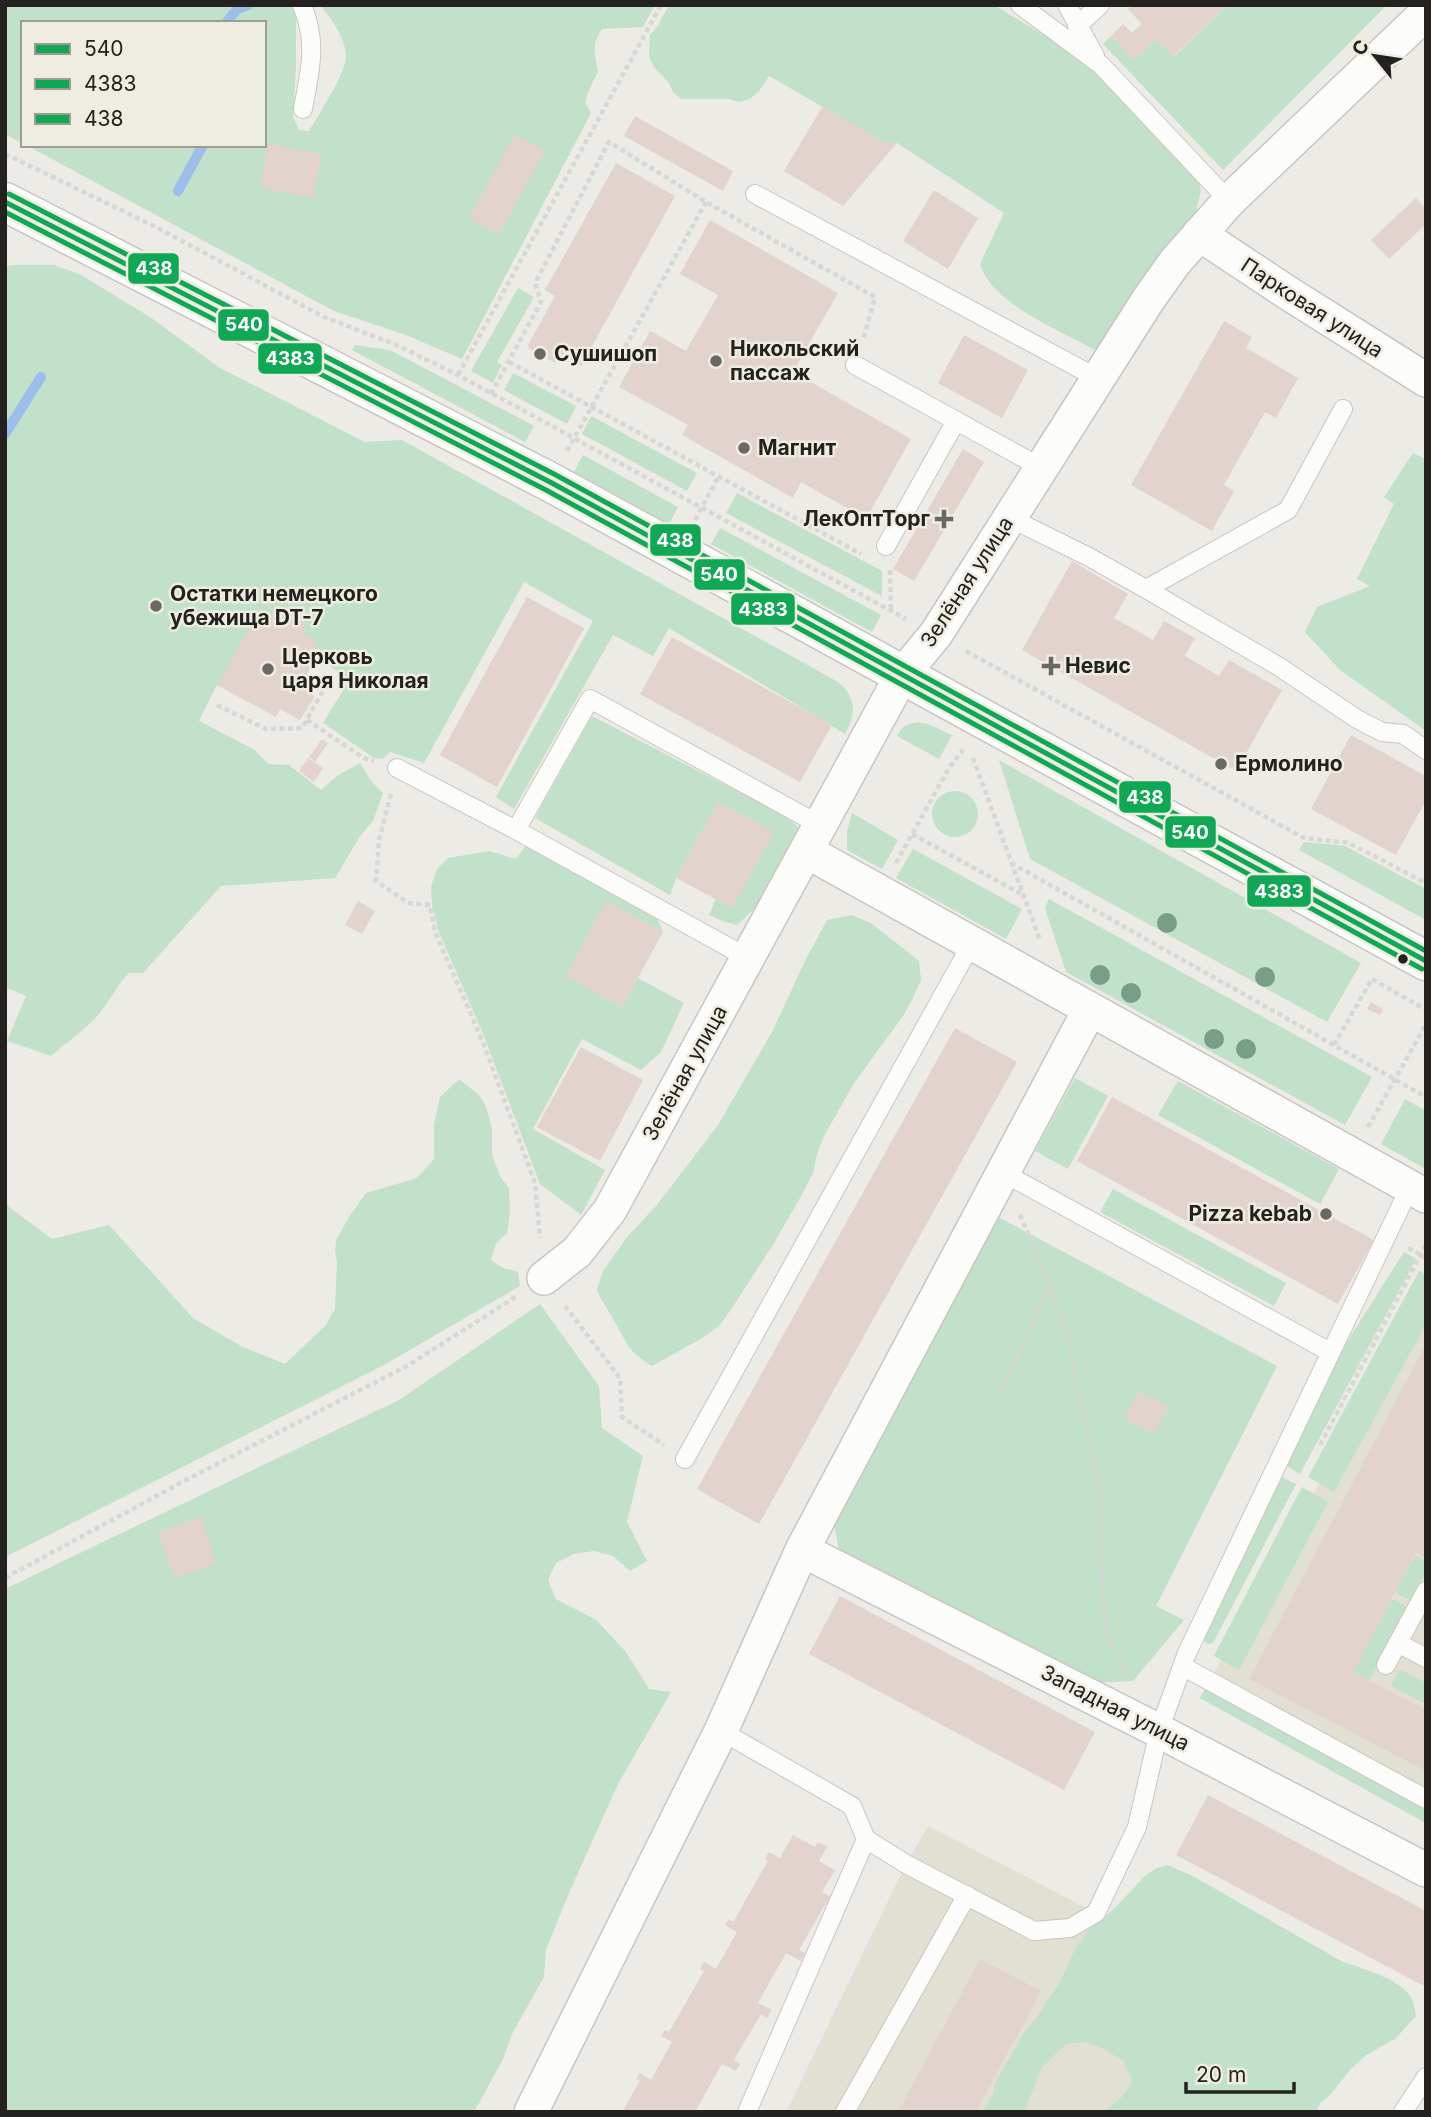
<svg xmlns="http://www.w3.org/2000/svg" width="1431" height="2117" font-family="Inter,sans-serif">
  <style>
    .built { fill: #e2dfd3 }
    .green { fill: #c1e1ca }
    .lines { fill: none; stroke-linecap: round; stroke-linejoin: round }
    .stream { stroke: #9dbded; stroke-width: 10 }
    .building { fill: #e2d3cf }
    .service-casing { stroke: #c8c6c2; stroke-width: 20 }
    .minor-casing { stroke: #c8c6c2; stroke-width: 36 }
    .secondary-casing { stroke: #c8c6c2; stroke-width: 41 }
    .path { stroke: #d7d7d5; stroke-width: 4.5; stroke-dasharray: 5 3.5; stroke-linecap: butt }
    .service { stroke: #fcfcfb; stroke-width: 18 }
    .minor { stroke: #fcfcfb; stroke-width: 33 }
    .secondary { stroke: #fcfcfb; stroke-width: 38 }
    .bus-1-casing { stroke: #efece2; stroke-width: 10 }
    .bus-2-casing { stroke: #efece2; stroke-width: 10 }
    .bus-3-casing { stroke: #efece2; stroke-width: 10 }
    .bus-1 { stroke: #10a855; stroke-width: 5 }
    .bus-2 { stroke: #10a855; stroke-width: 5 }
    .bus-3 { stroke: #10a855; stroke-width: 5 }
    .tree { fill: #789d88 }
    .poi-dot { fill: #696864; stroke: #efece2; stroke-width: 2.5 }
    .bus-dot { fill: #23221e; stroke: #efece2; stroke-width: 2.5 }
    .labels { text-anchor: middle; stroke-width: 5; stroke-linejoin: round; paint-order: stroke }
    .street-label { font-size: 21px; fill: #23221e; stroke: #efece2 }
    .poi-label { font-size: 21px; font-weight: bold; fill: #23221e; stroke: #efece2; text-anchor: start }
    .line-badge { stroke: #efece2; stroke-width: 2.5 }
    .badge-label { font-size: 19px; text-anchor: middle; font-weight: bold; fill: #fff }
  </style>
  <rect width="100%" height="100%" fill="#ecebe5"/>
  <!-- built -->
  <path class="built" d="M1426,1292V1823L1200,1698Z
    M928,1826L1096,1913L1265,2112H786L906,1864Z"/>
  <!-- green -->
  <path class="green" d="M5,5H293L296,7V66L293,117L299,130L309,131C318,116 345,74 346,58C347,40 331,18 320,5H655L643,27L602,29C592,44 594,54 598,71L589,90L585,102L591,113L462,359L406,335L334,311L26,145H264V23H23V144L5,134Z
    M669,5H994L1124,83L1197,177L1201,190L1196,211L1102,348L1093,349C1059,330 992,304 980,264L1004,213L897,143L882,141L769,76L759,91L750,99L739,102L728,99H681L673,92L669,83L654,67L649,57L650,35L658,25Z
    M1227,5H1387L1223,170L1103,44L1111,36L1134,60L1156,39L1174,57Z
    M11,265H54L81,275L150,317L220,368L365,442L402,440L838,682C857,697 856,715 845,734L669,628L653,656L613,635L514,809L496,797L593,621L524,582L424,763L390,752L383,759L374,758L323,723L350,679L316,658L303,633C308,615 296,604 278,609L217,685L199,721L255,750L268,764L289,765L321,790L337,776L360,763L372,782L383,793L373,821L360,836L335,878L221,886L143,973H129C117,985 110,1001 99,1014C85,1030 67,1042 51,1056L7,1041L26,996L5,987V267Z
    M518,288L534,297L497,362L502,365L493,383L471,371Z
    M355,345L390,350L534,426L525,442L352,350Z
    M513,373L576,406L567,424L504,390Z
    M591,416L697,473L687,491L582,434Z
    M1413,453L1426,459V731L1340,670L1305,632L1317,607L1370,586L1357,579L1394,504L1384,497Z
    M583,455L678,507L669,524L574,472Z
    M737,493L882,571V596L726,513Z
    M720,528L881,615L872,632L711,544Z
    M592,716L787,817L800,829L767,897L737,925L722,921L709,915L716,899L732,908L773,832L718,802L676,878L670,895L535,818Z
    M918,722L930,725L952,735L939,759L897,736C901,726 908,724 918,722Z
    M999,760L1361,963L1327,1022L1030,859Z
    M932 814a23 23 0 1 1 46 0a23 23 0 1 1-46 0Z
    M852,813L898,840L882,869L847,850V831Z
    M1304,842L1345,846L1426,889V920L1299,850Z
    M526,845L657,918L663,932L606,902L566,976L622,1007L638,978L684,1003L661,1052L641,1070L582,1039L533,1129L605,1170L581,1215L540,1184L484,1036L438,930L432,904L431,886L437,869L448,858L489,851L516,859Z
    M913,849L1022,909L1006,939L896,878Z
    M1049,899L1372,1077L1345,1125L1066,972L1045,908Z
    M852,915L871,923L919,961L921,980L913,998L903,1016L854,1083L824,1136L817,1154L813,1173L804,1191L774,1243L730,1311L719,1326L704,1337L652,1366C628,1351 629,1347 616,1324C610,1312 602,1302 597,1290L603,1271L627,1237L657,1205L718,1125L772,1032L806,959L827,920Z
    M1075,1078L1108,1096L1068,1169L1035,1151Z
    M459,1079L478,1094L485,1104L492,1128V1155L501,1178L509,1188L510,1212L507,1233L496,1243L491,1260L503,1268L518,1272L520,1286L384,1365L5,1557V1204L52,1239L109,1225L193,1318L241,1346L285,1364L326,1325L335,1309L337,1263L335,1251L336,1240L351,1214L366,1193L417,1178L426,1168L434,1159V1124L440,1097Z
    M1178,1081L1339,1169L1320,1204L1158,1115Z
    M1405,1099L1426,1111V1169L1381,1144Z
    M1113,1189L1286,1283L1274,1306L1100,1212Z
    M991,1215L1002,1219L1277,1366L1156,1606L1184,1620L1133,1681L1090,1683L840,1557L833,1517Z
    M1404,1252L1416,1259L1300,1474L1285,1465L1340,1353Z
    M1419,1271L1426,1274V1324L1334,1492L1308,1477Z
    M540,1304L599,1386L602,1428L643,1456L627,1522L647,1561L630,1571L613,1556L594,1551L574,1554L556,1563L548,1580L556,1599L596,1620L626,1652L649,1689L671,1692L618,1784L569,1893L546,1950L544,1977L513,2032L503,2059L474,2112H5V1589L399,1400Z
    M1280,1476L1296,1484L1213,1643L1207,1644L1203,1639Z
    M1302,1487L1328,1502L1239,1670L1214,1656Z
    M1415,1556L1426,1562V1572L1411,1601L1395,1592Z
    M1392,1599L1407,1607L1370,1680L1353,1672Z
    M1400,1669L1426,1683V1704L1391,1686Z
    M1205,1689L1426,1805V1823L1200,1698Z
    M1167,1865L1191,1875L1343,1962C1362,1968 1403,1980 1412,1999C1414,2004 1415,2011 1416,2016L1395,2039L1366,2055L1351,2069L1330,2095L1321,2102L1316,2112H1102C1116,2104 1126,2095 1132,2080L1124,2062L1104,2049L1085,2042L1066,2044L1042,2067L1024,2112H983L993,2094L995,2083L1023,2034L1037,2017L1061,1980L1075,1949L1087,1931L1116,1907L1145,1876L1155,1869Z"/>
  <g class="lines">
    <!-- stream -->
    <path class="stream" d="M226,23L237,9L248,5
      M178,191L203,145
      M5,434L41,377"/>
  </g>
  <!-- building -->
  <path class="building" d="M1133,5H1227L1173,57L1156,39L1134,60L1111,36L1123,24L1132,33L1142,24L1128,9Z
    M823,106L882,141L897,143L843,206L784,171Z
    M635,116L733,171L723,191L624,136Z
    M515,134L545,151L499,235L469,218Z
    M268,144L322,154L313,198L260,188Z
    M616,163L675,196L581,366L560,354L555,363L527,347L555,296L545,290Z
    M934,190L978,218L948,269L903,241Z
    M1416,198L1426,209V224L1389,259L1371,240Z
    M710,220L838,293L793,372L911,439L866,519L801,482L793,498L682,435L688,425L619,387L650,331L686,351L718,295L680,274Z
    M1224,321L1252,337L1246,348L1298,378L1276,418L1265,412L1224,485L1234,491L1212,531L1131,485Z
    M964,335L1028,370L1002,418L938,383Z
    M963,449L984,462L914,581L893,569Z
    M1072,561L1128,594L1114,618L1153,640L1164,621L1195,638L1185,656L1219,676L1229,660L1282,690L1236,771L1022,650Z
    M527,597L584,628L497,787L440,755Z
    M287,606L296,609L303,615L305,624L303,633L314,639L316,658L303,682L298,679L295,684L315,696L300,720L280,709L276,717L217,685L260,609L271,615L278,609Z
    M672,637L832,725L800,782L640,694Z
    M1351,735L1426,776V800L1396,855L1311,809Z
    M322,739L328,743L315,762L309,757Z
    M308,758L323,768L314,782L299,771Z
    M718,802L774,832L732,908L676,878Z
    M358,901L375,911L362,934L345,925Z
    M606,901L663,932L622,1007L565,976Z
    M1371,1002L1383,1009L1380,1015L1367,1009Z
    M955,1028L1017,1062L759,1524L697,1489Z
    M581,1047L643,1080L600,1161L537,1127Z
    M1112,1097L1374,1240L1338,1304L1077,1161Z
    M1426,1344V1558L1416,1552L1353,1672L1426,1710V1771L1249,1679Z
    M1139,1391L1169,1407L1154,1434L1124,1418Z
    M201,1517L216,1564L174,1578L158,1532Z
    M840,1596L1095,1732L1064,1790L809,1654Z
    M1208,1795L1426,1911V1987L1176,1855Z
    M793,1835L815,1847L818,1842L827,1847L819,1861L835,1870L822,1892L836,1900L832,1907L826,1903L799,1950L805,1953L801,1961L786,1953L758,2003L772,2010L767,2018L761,2014L734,2060L740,2064L736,2071L722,2064L695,2112H622L640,2081L636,2079L640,2073L651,2080L672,2042L661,2036L665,2030L669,2032L704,1971L700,1969L704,1962L716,1969L737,1932L725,1925L729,1919L733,1922L768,1861L765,1859L769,1852L780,1858Z
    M980,1959L1041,1991L976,2112H898Z"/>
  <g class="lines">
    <!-- service casing -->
    <g class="service-casing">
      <path id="service" d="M302,5C318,44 310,69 303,109
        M1020,5L1101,65L1229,201
        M1067,5L1095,56
        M1077,26L1100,5
        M755,194L1099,379
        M855,365L1040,467
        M1010,518L1089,557L1146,589L1278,666L1357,719L1382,732L1403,734L1426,750
        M886,546L956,421
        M1146,589L1288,510L1343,409
        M397,768L516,830L748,958
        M516,830L590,699L820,825
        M1002,1172L1330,1352
        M685,1459L972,943
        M1398,1643L1426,1658
        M1386,1665L1426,1591
        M1182,1666L1426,1799
        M721,1731L852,1806L866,1839L747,2112
        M866,1839L906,1864L1034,1931L1070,1928L1096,1913L1137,1827L1159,1731L1187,1653L1410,1187
        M845,2112L967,1895
        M1403,2112L1426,2077"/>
    </g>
    <!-- minor casing -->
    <g class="minor-casing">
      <path id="minor" d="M1199,234L1288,293L1426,380
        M806,851L1426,1196
        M544,1278L577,1252L610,1210L902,675L936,634L1148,300L1175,262L1229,201L1426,13
        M802,1550L1159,1731L1426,1870
        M531,2112L721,1731L802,1550L1090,1009"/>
    </g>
    <!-- secondary casing -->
    <g class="secondary-casing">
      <path id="secondary" d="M5,202L550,482L1426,961"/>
    </g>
    <!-- path -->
    <path class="path" d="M5,154L154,226L324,317L394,344L458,375L906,619
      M509,362L861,554
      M458,375L661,5
      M491,394L541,302L535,283L609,142L706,202L875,297L863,340
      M567,451L706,202
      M695,520L719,476
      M890,570L891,611
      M966,651L1304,838L1349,843L1426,883
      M217,705L266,729L302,728L324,689
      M307,720L364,758L374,761
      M973,758L1040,940
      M391,794L379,840L376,881L408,903L430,905L435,932L483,1042L535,1183L540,1238
      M912,834L1025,896
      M896,863L949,768L963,750
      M1011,863L1426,1097
      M1334,1045L1372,979L1426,1010
      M1368,1127L1426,1024
      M1020,1215L1051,1286L1069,1344L1099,1486L1102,1585L1108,1638L1128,1675
      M1408,1248L1426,1258
      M565,1306L620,1378L622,1417L664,1445
      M1002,1389L1050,1287
      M1320,1445L1426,1245
      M5,1578L186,1480L407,1366L517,1296"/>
    <!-- service -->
    <use href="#service" class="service"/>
    <!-- minor -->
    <use href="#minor" class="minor"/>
    <!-- secondary -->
    <use href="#secondary" class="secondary"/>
    <!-- bus-1 casing -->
    <g class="bus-1-casing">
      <path id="bus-1" d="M5,202L550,482L1426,961"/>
    </g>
    <!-- bus-2 casing -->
    <g class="bus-2-casing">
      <path id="bus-2" d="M5,212L546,490L1422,969"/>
    </g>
    <!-- bus-3 casing -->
    <g class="bus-3-casing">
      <path id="bus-3" d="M9,194L554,474L1426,951"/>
    </g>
    <!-- bus-1 -->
    <use href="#bus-1" class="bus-1"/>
    <!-- bus-2 -->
    <use href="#bus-2" class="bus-2"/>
    <!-- bus-3 -->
    <use href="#bus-3" class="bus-3"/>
  </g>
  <!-- trees -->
  <g class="tree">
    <circle cx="1167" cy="923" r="10"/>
    <circle cx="1100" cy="975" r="10"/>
    <circle cx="1265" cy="977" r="10"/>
    <circle cx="1131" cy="993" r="10"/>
    <circle cx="1214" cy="1039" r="10"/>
    <circle cx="1246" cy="1049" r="10"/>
  </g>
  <!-- markers -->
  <g class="poi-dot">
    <circle cx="540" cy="354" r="7"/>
    <circle cx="716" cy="361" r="7"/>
    <circle cx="744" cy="448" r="7"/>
    <path d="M940.5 508.5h7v7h7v7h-7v7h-7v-7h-7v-7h7z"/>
    <circle cx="156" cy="606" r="7"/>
    <path d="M1047.5 655.5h7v7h7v7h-7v7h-7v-7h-7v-7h7z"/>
    <circle cx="268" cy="669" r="7"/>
    <circle cx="1221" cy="764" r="7"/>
    <circle cx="1326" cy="1214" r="7"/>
  </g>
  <circle class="bus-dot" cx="1403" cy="959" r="6"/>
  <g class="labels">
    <!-- street labels -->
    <g class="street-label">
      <text transform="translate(1312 308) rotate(33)" y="7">Парковая улица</text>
      <text transform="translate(967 582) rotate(-57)" y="7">Зелёная улица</text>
      <text transform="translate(685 1073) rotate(-61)" y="7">Зелёная улица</text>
      <text transform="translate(1115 1708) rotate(27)" y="7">Западная улица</text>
    </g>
    <!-- poi labels -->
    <g class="poi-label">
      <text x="730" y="356">Никольский<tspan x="730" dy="24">пассаж</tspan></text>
      <text x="554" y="361">Сушишоп</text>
      <text x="758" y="455">Магнит</text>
      <text x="930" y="526" text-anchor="end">ЛекОптТорг</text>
      <text x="170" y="601">Остатки немецкого<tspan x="170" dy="24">убежища DT-7</tspan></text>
      <text x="282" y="664">Церковь<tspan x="282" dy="24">царя Николая</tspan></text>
      <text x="1065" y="673">Невис</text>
      <text x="1235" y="771">Ермолино</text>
      <text x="1312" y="1221" text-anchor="end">Pizza kebab</text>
    </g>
  </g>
  <g class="line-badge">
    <rect x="127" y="252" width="53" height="33" rx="7" fill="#10a855"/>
    <rect x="217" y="308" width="53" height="34" rx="7" fill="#10a855"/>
    <rect x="257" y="342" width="66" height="33" rx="7" fill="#10a855"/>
    <rect x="649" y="523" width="53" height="34" rx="7" fill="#10a855"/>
    <rect x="693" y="558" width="53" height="33" rx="7" fill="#10a855"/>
    <rect x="730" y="592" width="66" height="34" rx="7" fill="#10a855"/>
    <rect x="1118" y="780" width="54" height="34" rx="7" fill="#10a855"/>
    <rect x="1164" y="815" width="53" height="34" rx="7" fill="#10a855"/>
    <rect x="1246" y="874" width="66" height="34" rx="7" fill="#10a855"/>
  </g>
  <g class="badge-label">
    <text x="154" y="275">438</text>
    <text x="244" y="331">540</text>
    <text x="290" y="365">438З</text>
    <text x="675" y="547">438</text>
    <text x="719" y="581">540</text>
    <text x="763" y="616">438З</text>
    <text x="1145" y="804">438</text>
    <text x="1190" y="839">540</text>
    <text x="1279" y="898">438З</text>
  </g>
  <!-- border -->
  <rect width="1431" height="2117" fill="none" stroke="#23221e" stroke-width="14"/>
  <!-- legend -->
  <rect x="21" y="21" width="245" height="126" fill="#efece2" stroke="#9d9b94" stroke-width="2"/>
  <rect x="35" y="44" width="35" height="10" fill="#10a855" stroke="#9d9b94" stroke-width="2"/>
  <text x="84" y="56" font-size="21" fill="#23221e">540</text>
  <rect x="35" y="79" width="35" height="10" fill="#10a855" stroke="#9d9b94" stroke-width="2"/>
  <text x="84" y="91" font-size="21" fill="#23221e">438З</text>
  <rect x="35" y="114" width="35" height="10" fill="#10a855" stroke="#9d9b94" stroke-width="2"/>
  <text x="84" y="126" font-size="21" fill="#23221e">438</text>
  <!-- north arrow -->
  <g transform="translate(1375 56) rotate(300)" stroke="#efece2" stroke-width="5" paint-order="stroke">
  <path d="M0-5L12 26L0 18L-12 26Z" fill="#23221e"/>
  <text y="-10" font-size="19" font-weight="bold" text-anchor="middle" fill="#23221e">С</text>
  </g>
  <!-- scale -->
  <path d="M1186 2082v10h108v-10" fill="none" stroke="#23221e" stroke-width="3.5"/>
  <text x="1196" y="2082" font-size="21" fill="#23221e" stroke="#efece2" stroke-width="5" paint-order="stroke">20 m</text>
</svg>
